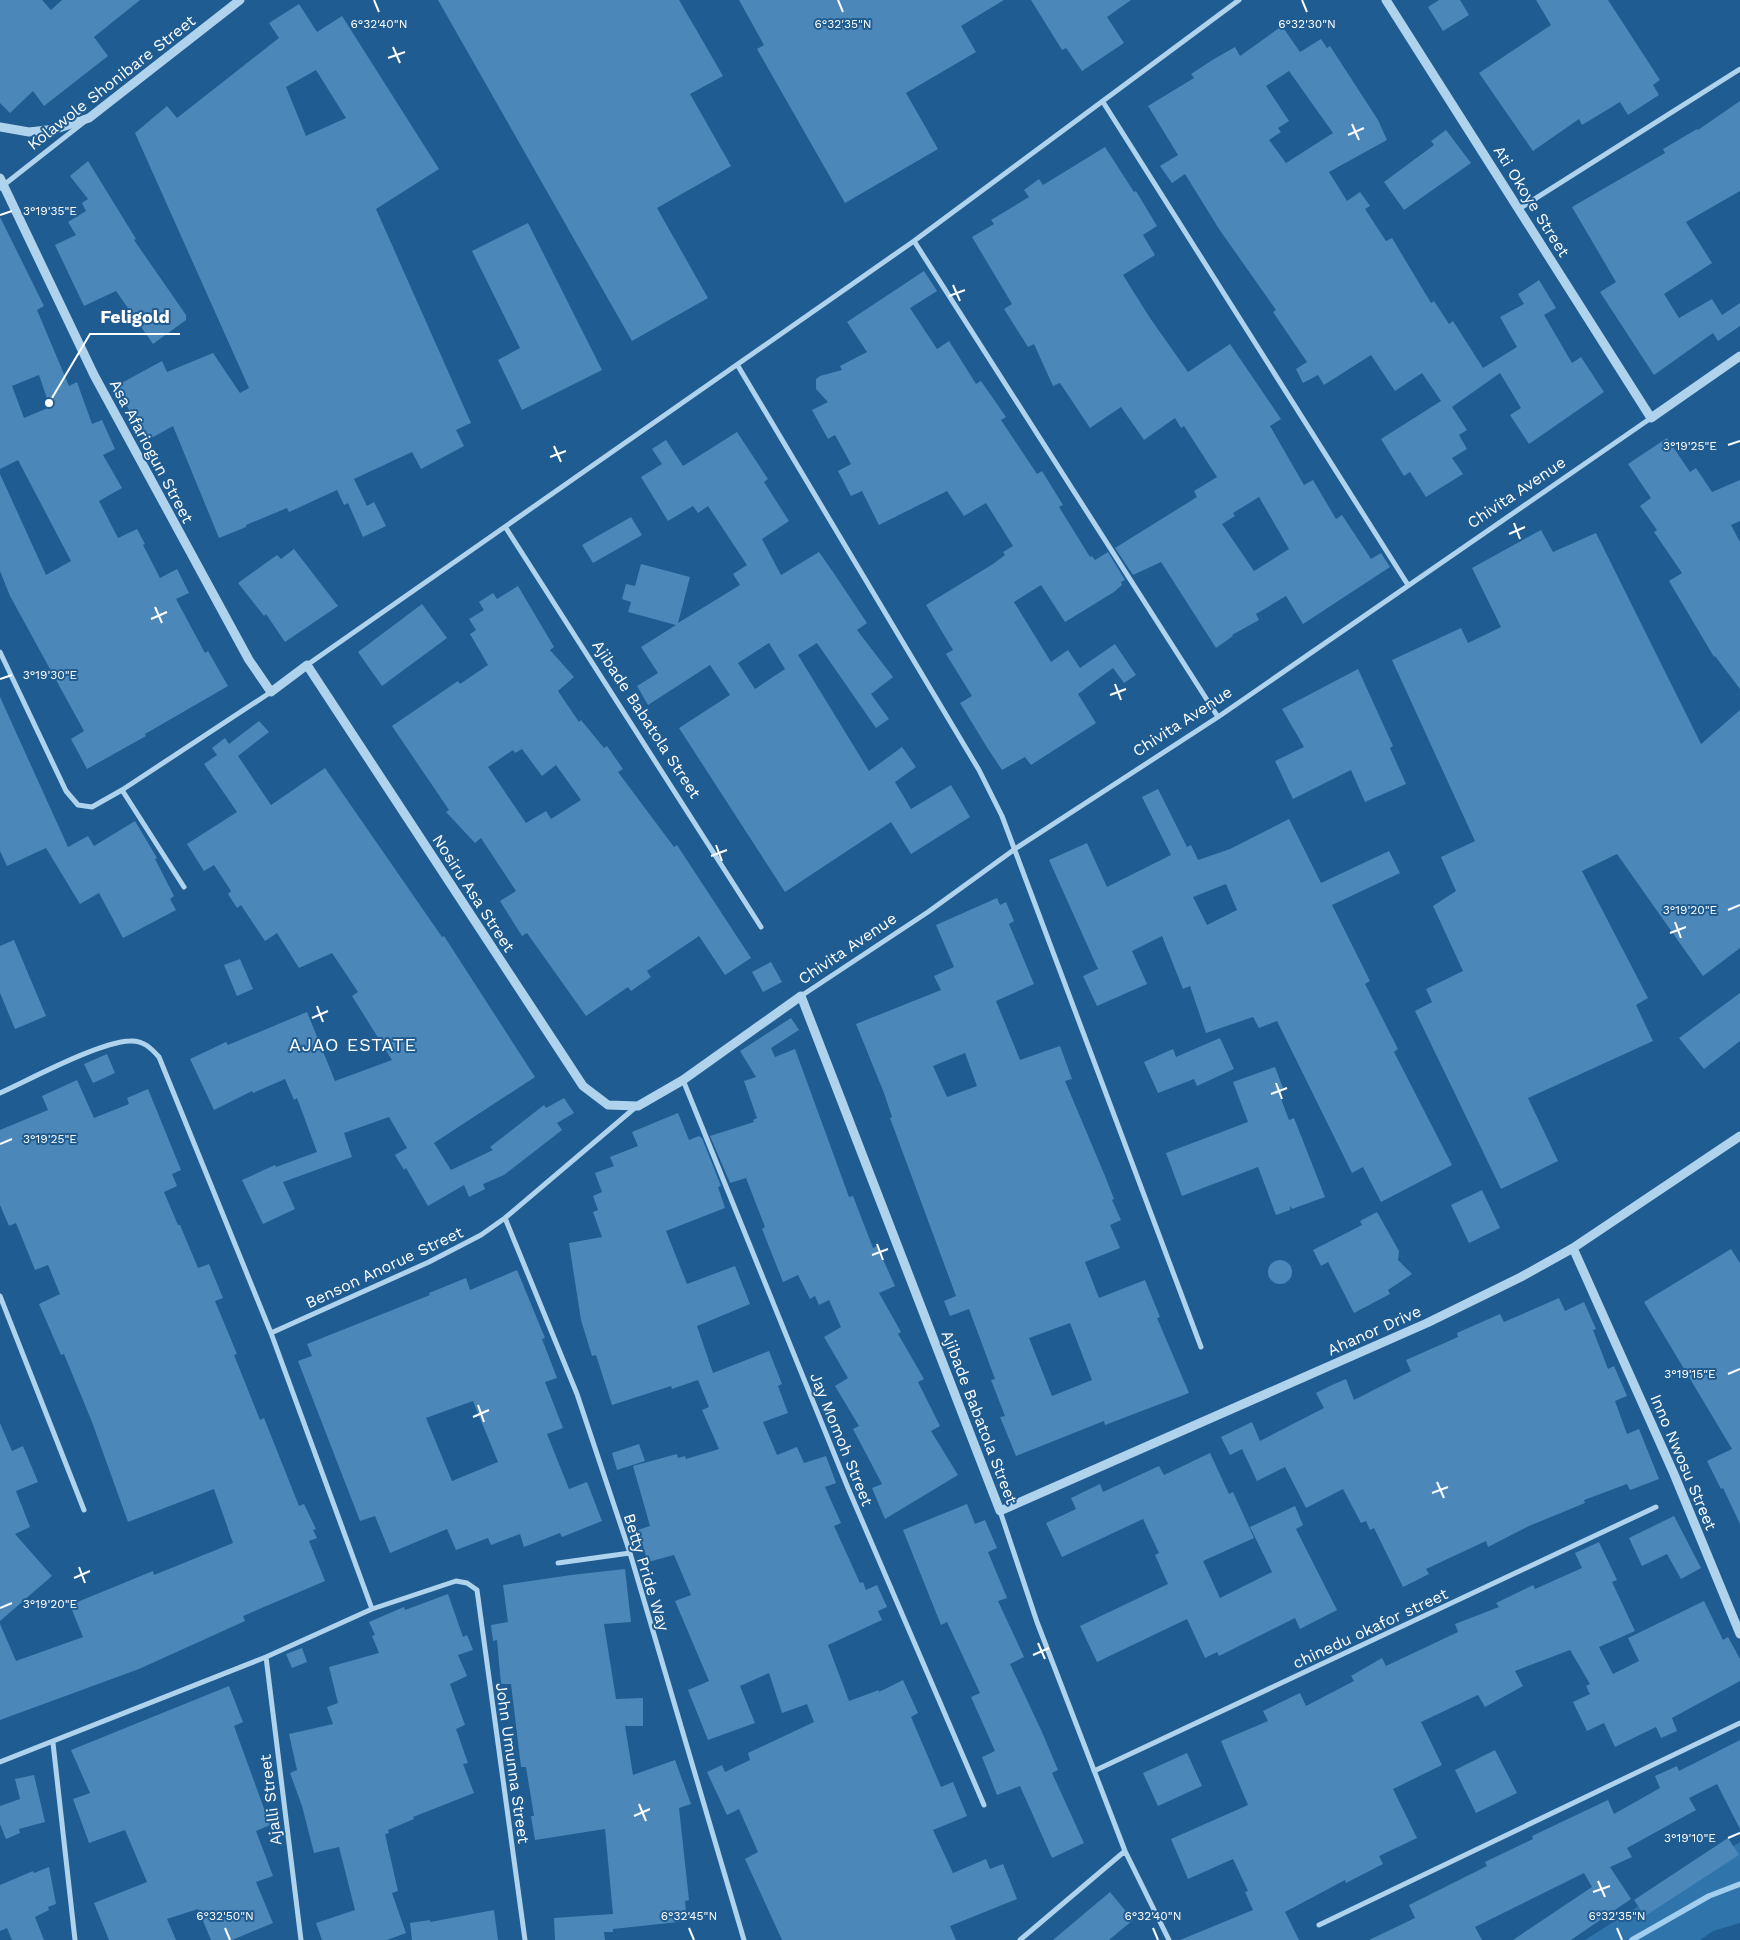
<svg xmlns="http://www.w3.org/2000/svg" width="1740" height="1940" font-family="'Work Sans',sans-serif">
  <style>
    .green { fill: #2f75ac }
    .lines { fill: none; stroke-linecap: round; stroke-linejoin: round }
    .stream { stroke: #a2ceef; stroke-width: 5.5 }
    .building { fill: #4b87b9; fill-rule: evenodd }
    .minor { stroke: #afd2ed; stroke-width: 5 }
    .tertiary { stroke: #afd2ed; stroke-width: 9 }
    .ticks { fill: none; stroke: #fff; stroke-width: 2 }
    .labels { text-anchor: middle; stroke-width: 4; stroke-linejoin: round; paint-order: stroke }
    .street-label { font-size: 16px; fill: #fff; stroke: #1f5c91 }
    .neighbourhood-label { font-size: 18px; letter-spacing: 1px; fill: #fff; stroke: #1f5c91 }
    .ticks-label { font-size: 12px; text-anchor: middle; fill: #fff; stroke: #1f5c91; stroke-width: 4; stroke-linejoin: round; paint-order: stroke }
    .leader { fill: none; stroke: #fff; stroke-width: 2 }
    .callout-dot { fill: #fff; stroke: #1f5c91; stroke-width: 2 }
    .callout-label { font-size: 18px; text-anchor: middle; font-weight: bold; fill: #fff; stroke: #1f5c91; stroke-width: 4; stroke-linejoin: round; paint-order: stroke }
  </style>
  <rect width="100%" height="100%" fill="#1f5c91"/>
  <!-- green -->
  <path class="green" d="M1740,1842V1923L1713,1931L1700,1940H1585Z"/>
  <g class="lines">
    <!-- stream -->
    <path class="stream" d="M1632,1940L1709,1896L1740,1884"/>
  </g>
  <!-- building -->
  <path class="building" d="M0,0H42L51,10L62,0H140L94,37L108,56L44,106L33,91L10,113L0,103Z
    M438,0H679L723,76L690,94L731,166L657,208L708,298L632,341Z
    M739,0H1004L961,26L976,52L906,93L938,149L845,203L757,49L764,45Z
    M1031,0H1131L1107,17L1124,43L1082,71L1066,48L1062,50Z
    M1439,0H1460L1469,15L1443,31L1428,7Z
    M1536,0H1608L1660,80L1653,85L1659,95L1628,115L1620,102L1582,125L1579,119L1533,151L1479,73L1551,25Z
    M299,4L317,32L342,16L439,169L376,209L471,423L456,430L464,446L421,469L412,452L354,479L367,506L374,502L386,526L363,537L348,503L344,505L337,490L289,512L287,508L246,525V527L219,538L173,426L146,441L116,386L162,361L167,372L213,353L240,393L249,388L135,133L167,106L177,118L279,38L269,23ZM316,70L346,118L306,136L286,87Z
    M1282,26L1300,52L1321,39L1327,48L1330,46L1378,120L1387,140L1329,172L1347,201L1360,192L1370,206L1365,209L1386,241L1392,238L1431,303L1434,301L1449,324L1453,321L1483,368L1517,347L1500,317L1524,304L1518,294L1539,280L1556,308L1544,315L1572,363L1581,357L1604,392L1529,444L1510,415L1521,408L1500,373L1452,407L1467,430L1459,435L1467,449L1452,458L1463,474L1426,497L1410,472L1404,476L1381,439L1441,401L1422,373L1395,391L1371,355L1324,385L1318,375L1303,383L1296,369L1307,362L1273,312L1276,310L1219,229L1185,174L1172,183L1160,166L1178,155L1148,106L1194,78L1191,74L1214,59L1235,47L1240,56ZM1289,71L1333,133L1286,163L1269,140L1281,132L1278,128L1289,121L1266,86Z
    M1740,101V191L1686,222L1712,263L1664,294L1679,318L1712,299L1722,315L1740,303V326L1718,341L1713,333L1654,375L1600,292L1616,282L1572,207L1665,153L1663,149L1697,129L1698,130Z
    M1446,130L1471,163L1404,210L1384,182L1434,145L1431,141Z
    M1105,147L1134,192L1136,191L1157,226L1143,235L1155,255L1123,275L1150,318L1188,372L1230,344L1281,419L1270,426L1304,485L1313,480L1336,519L1342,515L1371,559L1381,553L1390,567L1303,624L1286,596L1256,614L1259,620L1232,635L1233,636L1216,648L1161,562L1133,575L1115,548L1197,497L1194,491L1217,477L1184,426L1181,428L1175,418L1144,440L1121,407L1090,428L1060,383L1053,386L1034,344L1028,347L1004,309L1012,304L972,237L994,224L991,220L1029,197L1024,190L1039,179L1043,185ZM1259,497L1289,549L1254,571L1222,524L1235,516L1233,513Z
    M88,161L136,239L134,240L186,315V320L153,344L116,291L84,306L55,245L76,235L68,222L86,211L82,203L88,199L70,176Z
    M0,217L44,306L37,310L69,386L77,382L92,424L102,420L115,449L103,455L122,488L99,501L118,538L137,529L145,544L143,545L160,578L177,569L189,593L176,599L205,653L208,651L228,686L145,734L146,736L87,769L71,739L84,731L10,596L0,571V474L46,575L71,561L18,460L0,469ZM39,375L50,407L24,418L12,386Z
    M528,223L602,370L522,410L498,360L520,348L472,251Z
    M924,271L937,291L910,308L937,349L949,341L976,384L981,381L1006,417L1001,420L1037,474L1042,471L1063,505L1059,507L1090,557L1092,556L1095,560L1108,552L1125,580L1121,582L1122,585L1114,592L1065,622L1041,585L1014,602L1051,662L1068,650L1080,668L1115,644L1136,675L1124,683L1113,668L1078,694L1096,723L1031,765L1025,757L1002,770L988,749L960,703L972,696L946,654L953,650L926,605L993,564L1005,555L1003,552L1013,546L986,503L964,516L947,491L879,525L862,491L851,496L838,471L851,464L835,435L828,439L812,410L828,402L816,389V379L820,376L842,370L840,366L867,352L847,322Z
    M737,432L768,479L764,482L789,521L762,539L781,575L819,552L833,572L867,623L857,630L893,677L871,694L889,719L876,728L817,643L798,655L869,771L902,747L916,767L895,782L911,809L951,785L970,817L911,854L891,822L785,892L679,728L730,695L710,665L648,705L637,686L658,673L641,647L676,625L628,612L631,602L622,599L626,584L635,586L641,564L690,577L678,623L740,585L733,574L747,565L708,506L698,513L693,506L668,521L641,477L662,464L652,449L666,440L683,466ZM769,643L785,669L755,689L738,663Z
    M1667,438L1690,472L1696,468L1712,492L1740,480V521L1731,525L1740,542V689L1715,656L1714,657L1669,581L1682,573L1654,532L1657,530L1640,506L1651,498L1628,464Z
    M631,517L642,535L593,563L582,545Z
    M1541,530L1553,552L1596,533L1701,744L1740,710V948L1703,976L1617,854L1582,871L1648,998L1636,1005L1653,1041L1528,1098L1558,1161L1501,1189L1415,1011L1432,1002L1426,989L1463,971L1433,906L1456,891L1441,857L1475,841L1392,660L1461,628L1468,643L1501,627L1472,568Z
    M294,549L338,606L285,642L266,614L264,616L238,583L277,555L281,559Z
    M518,586L554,647L550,650L574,677L558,691L579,722L581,720L604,748L607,746L623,769L618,772L674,847L677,845L751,958L725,975L699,936L647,971L651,977L631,991L628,987L586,1016L527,933L522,936L500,901L516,891L481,838L475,843L446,812L449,810L392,726L458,681L460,684L488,665L470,634L476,630L469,619L484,610L479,602L493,593L497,599ZM522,749L542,776L556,765L581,800L551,819L546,811L526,823L488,767L513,750L515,753Z
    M422,604L447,638L382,686L358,652Z
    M1358,669L1393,746L1390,748L1406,784L1365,802L1351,770L1293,799L1275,761L1304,747L1282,709Z
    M0,697L68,847L88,836L94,846L135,821L157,858L155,859L174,896L170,899L176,910L123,938L99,893L80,904L46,848L7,866L0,851Z
    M259,721L269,732L238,756L271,805L325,768L442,937L444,936L535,1077L434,1143L451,1170L493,1150L490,1147L544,1105L546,1108L564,1098L574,1113L557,1123L562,1130L504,1175L483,1184L485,1189L469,1197L464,1185L428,1206L406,1168L404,1170L395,1155L407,1148L389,1117L344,1133L352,1157L283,1182L295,1209L263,1224L242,1180L275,1165L276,1167L317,1152L297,1098L294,1100L285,1079L253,1093L252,1091L214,1110L190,1059L226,1042L228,1045L307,1012L335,1081L392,1060L352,996L358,992L332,953L299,968L277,933L265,941L241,905L237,908L228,894L231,891L214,865L204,871L187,844L237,812L204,764L217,755L212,748L225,738L229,744Z
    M1158,789L1187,847L1191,845L1198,860L1230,849L1289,819L1321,883L1389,851L1400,873L1332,905L1370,981L1365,984L1398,1049L1394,1052L1452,1165L1381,1202L1363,1167L1352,1173L1277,1021L1259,1028L1253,1017L1206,1033L1190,986L1183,989L1162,936L1132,951L1147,984L1097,1006L1083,976L1098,969L1049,860L1087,843L1107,887L1171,855L1142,797ZM1226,884L1237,910L1207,925L1193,897Z
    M997,898L1000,905L1006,902L1014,921L1009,924L1034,984L996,1001L1020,1060L1060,1046L1072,1079L1065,1081L1105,1176L1114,1199L1112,1200L1121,1220L1110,1225L1120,1248L1085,1262L1099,1298L1145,1280L1160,1317L1157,1318L1189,1393L1105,1425L1104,1421L1016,1456L1000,1417L1005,1416L991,1380L995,1379L969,1309L950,1316L944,1301L956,1296L890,1118L892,1117L884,1093L856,1024L941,990L934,976L954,967L936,925ZM965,1053L977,1086L947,1097L933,1066ZM1070,1323L1092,1380L1052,1396L1029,1338Z
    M14,940L46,1016L15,1029L0,993V946Z
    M240,959L253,989L237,996L224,965Z
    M771,962L782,982L763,992L752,972Z
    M1740,993V1041L1704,1069L1679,1038Z
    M791,1018L799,1030L771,1048L775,1057L795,1049L849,1197L853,1196L873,1248L877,1246L895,1286L879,1293L901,1332L898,1334L924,1379L918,1382L940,1426L931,1431L958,1475L885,1519L872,1488L882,1484L853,1429L859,1426L835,1386L848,1378L824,1337L841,1327L829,1300L819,1305L815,1296L810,1299L798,1275L783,1282L762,1229L765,1227L746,1178L730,1183L710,1136L754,1122L753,1120L757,1118L744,1081L756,1077L740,1051Z
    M1220,1038L1234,1069L1197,1086L1194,1079L1158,1093L1144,1062L1173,1049L1176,1057Z
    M107,1054L115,1073L93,1083L84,1064Z
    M1275,1067L1283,1088L1278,1091L1289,1120L1294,1118L1325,1197L1292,1209L1290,1206V1210L1276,1215L1258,1167L1182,1196L1166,1153L1248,1122L1233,1082Z
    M77,1080L94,1118L129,1104L127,1098L148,1089L181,1170L172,1174L177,1186L164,1192L178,1225H180L198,1268L209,1264L223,1298L215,1301L237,1354L234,1355L260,1420L264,1418L299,1506L304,1504L316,1529L313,1530L317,1538L309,1541L325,1581L243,1616L245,1621L139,1669L0,1720V1624L16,1661L83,1637L70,1605L153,1571L154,1575L233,1543L214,1489L128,1522L92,1422L64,1354L61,1355L39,1304L60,1294L48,1265L35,1270L16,1223L9,1226L0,1205V1130L48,1110L42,1096Z
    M678,1113L689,1140L699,1136L702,1138L721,1186L718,1187L725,1208L666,1231L687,1284L735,1266L750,1304L697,1326L713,1373L769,1351L782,1384L778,1386L788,1413L763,1422L777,1455L797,1447L804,1463L826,1456L836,1483L825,1487L841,1523L834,1526L860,1583L863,1582L866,1590L877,1585L887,1607L878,1611L882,1620L828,1645L849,1701L879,1690V1692L903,1680L918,1713L911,1717L941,1787L953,1782L967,1816L933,1830L953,1873L986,1859L990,1869L1003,1864L1017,1899L950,1926L956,1940H782L745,1859L758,1852L739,1809L727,1815L707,1772L722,1765L725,1772L750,1760L748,1753L814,1722L807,1704L782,1713L769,1673L740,1686L755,1723L708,1740L688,1690L709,1681L675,1601L691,1595L674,1555L648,1562L638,1530L650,1526L633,1466L677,1454L678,1458L685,1456L686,1459L719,1449L702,1410L709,1407L698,1380L672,1389L671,1386L612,1405L596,1355L592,1356L581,1320L569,1243L602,1237L593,1212L598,1210L593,1196L602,1192L595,1173L614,1166L610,1157L638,1146L632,1132Z
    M1482,1190L1500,1228L1469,1243L1451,1205Z
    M1377,1212L1399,1251L1398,1260L1412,1274L1388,1290L1390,1294L1354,1313L1328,1262L1321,1266L1313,1250L1362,1225L1360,1221Z
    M1731,1249L1740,1263V1524L1723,1488L1721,1489L1707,1461L1732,1449L1644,1302Z
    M1268 1272a12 12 0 1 1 24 0a12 12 0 1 1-24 0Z
    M517,1270L545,1338L542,1339L557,1378L545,1382L563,1428L547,1434L569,1489L587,1482L602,1521L562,1537L560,1533L524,1547L520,1534L491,1545L488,1538L456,1550L447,1529L390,1553L375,1516L360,1521L298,1361L312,1356L307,1344L430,1295L429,1293L466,1278L470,1290ZM473,1401L498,1462L452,1481L426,1418Z
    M1559,1298L1565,1311L1584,1302L1596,1329L1593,1330L1608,1369L1614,1366L1627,1396L1615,1401L1627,1434L1639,1429L1659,1479L1630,1490L1627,1484L1584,1500L1585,1503L1529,1526L1488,1547L1486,1541L1426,1569L1429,1574L1403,1587L1374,1528L1370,1530L1366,1521L1361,1523L1343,1489L1306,1508L1285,1467L1257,1481L1242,1449L1230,1455L1221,1437L1252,1422L1260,1441L1324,1408L1316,1393L1332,1385L1346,1379L1354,1400L1411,1371L1406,1360L1458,1337L1457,1333L1500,1314L1504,1322Z
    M0,1423L12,1451L23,1446L38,1482L16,1491L30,1527L15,1534L52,1576L0,1621Z
    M639,1444L645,1461L617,1470L612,1453Z
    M1210,1453L1229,1494L1233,1492L1254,1538L1203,1561L1220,1598L1272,1572L1250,1527L1295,1506L1303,1525L1296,1529L1337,1610L1300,1629L1295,1618L1219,1656L1217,1652L1205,1658L1187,1619L1097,1662L1080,1626L1168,1584L1155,1555L1159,1553L1143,1519L1062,1557L1046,1523L1076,1509L1071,1498L1100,1484L1103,1492L1159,1466L1164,1475Z
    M967,1504L975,1524L985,1520L997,1548L988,1552L1007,1598L998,1601L1024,1657L1010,1664L1042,1732L1058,1770L1052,1773L1084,1843L1052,1858L1020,1786L997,1795L982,1757L995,1751L971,1697L980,1693L947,1622L941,1625L903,1530Z
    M1674,1516L1701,1568L1681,1579L1667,1554L1642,1566L1629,1538Z
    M1599,1542L1617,1580L1612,1582L1635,1631L1599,1647L1613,1674L1639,1661L1628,1638L1704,1601L1723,1640L1728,1637L1740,1659V1681L1672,1718L1677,1731L1661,1738L1656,1727L1615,1747L1604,1723L1587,1731L1573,1702L1590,1694L1586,1686L1590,1684L1570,1650L1515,1671L1523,1686L1485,1707L1478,1695L1421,1722L1442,1765L1393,1789L1417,1838L1379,1856L1383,1864L1346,1883L1345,1880L1285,1912L1299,1940H1180L1253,1910L1245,1892L1248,1891L1233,1859L1188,1879L1171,1839L1248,1805L1221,1741L1268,1721L1263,1711L1300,1693L1306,1706L1354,1681L1351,1676L1382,1658L1386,1666L1458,1632L1455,1624L1499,1607L1496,1603L1533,1585L1535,1589L1582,1568L1575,1553Z
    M625,1569L631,1622L604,1624L616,1699L643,1698V1726H625L633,1775L675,1760L691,1804L679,1808L689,1900L685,1901L687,1921L613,1929V1932H604L605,1940H555L554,1918L613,1914L605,1829L535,1840L531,1816H534L526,1767H521L511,1684H501L497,1640L493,1641L491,1625L508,1622L503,1585L571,1575Z
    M448,1594L463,1637L467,1635L473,1650L458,1655L467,1676L450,1684L465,1725L456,1729L468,1763L463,1764L474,1793L413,1817L414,1819L388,1830L389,1833L385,1834L398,1891L392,1893L406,1933L387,1940H322L316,1923L355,1910L339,1847L314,1853L302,1806L290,1773L297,1770L289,1734L333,1724L327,1707L338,1703L329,1667L379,1653L372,1636L375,1635L369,1622L404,1607L405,1610Z
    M302,1648L307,1662L292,1668L286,1654Z
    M229,1686L243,1722L234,1726L270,1825L256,1831L273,1876L256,1882L273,1923L232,1940H211L198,1909L167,1919L176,1940H109L94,1903L147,1882L125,1830L89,1843L73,1799L90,1793L71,1750Z
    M1740,1740V1829L1717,1784L1689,1798L1696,1810L1627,1848L1632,1857L1610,1867L1631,1899L1571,1940H1513L1592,1887L1584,1873L1475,1927L1482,1940H1369L1415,1918L1409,1905L1487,1866L1485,1862L1533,1839L1532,1836L1608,1800L1614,1814L1660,1788L1655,1776L1677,1766L1679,1771Z
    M1495,1750L1517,1793L1476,1813L1455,1770Z
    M1187,1753L1202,1786L1158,1806L1143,1773Z
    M34,1775L45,1822L19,1829L20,1833L6,1839L0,1824V1806L20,1799L15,1779Z
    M1728,1838L1739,1855L1645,1916L1634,1900Z
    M49,1867L56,1904L48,1907L49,1910L35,1917L44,1940H12L7,1928L0,1931V1885L33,1871L34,1873Z
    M1110,1892L1133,1920L1109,1940H1053Z
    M494,1910L498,1940H412L410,1923L430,1920V1922Z"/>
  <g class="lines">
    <!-- minor -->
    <path class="minor" d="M1103,102L1408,585
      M0,188L84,122
      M1519,209L1740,69
      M914,241L1218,717
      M738,366L979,770L1002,816L1201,1347
      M506,528L761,927
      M0,652L66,791L78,805L92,807L122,790L271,692
      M307,665L914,241L1239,0
      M122,790L184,887
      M801,996L928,912L1015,849L1218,717L1651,418
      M683,1080L848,1488L984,1805
      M0,1093C31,1079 99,1042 130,1041C143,1040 151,1048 159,1057L271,1333L372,1609L456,1581L467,1583L477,1590L525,1940
      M505,1218L577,1394L630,1553L744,1940
      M0,1296L84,1510
      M271,1333L429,1262L481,1235L505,1218L637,1106
      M1000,1511L1037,1622L1125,1851
      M558,1563L630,1553
      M266,1657L301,1940
      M53,1743L75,1940
      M0,1762L266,1657L372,1609
      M1094,1771L1656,1507
      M1319,1925L1740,1723
      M1020,1940L1125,1851L1169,1940"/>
    <!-- tertiary -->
    <path class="tertiary" d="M1386,0L1651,418L1740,356
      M0,127L29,132L56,129L89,118L240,0
      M0,178L94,375L249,660L271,692L307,665L583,1086L608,1105L638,1106L683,1080L801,996L1000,1511L1427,1323L1521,1277L1573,1248L1740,1136
      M1573,1248L1674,1474L1740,1634"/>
  </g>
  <!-- ticks -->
  <path class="ticks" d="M374,0L379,12M838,0L843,12M1302,0L1307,12M393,47L400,63M388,58L405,52M1352,124L1359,140M1348,135L1364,128M0,215L12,211M953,285L960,301M949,296L965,290M1728,445L1740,441M554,446L561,462M550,457L566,451M1514,523L1520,539M1509,534L1525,527M155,607L162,623M151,619L167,612M0,679L12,675M1115,684L1121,700M1110,695L1126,689M716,845L722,861M711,856L727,850M1728,910L1740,905M1675,922L1681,938M1670,933L1686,927M317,1006L323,1022M312,1018L328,1011M1276,1083L1282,1099M1271,1094L1287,1088M0,1144L12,1139M877,1244L883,1260M872,1255L888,1249M1728,1374L1740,1369M478,1405L484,1422M473,1417L489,1410M1437,1482L1444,1498M1432,1493L1448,1487M79,1567L85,1583M74,1578L90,1571M0,1608L12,1603M1038,1643L1045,1659M1033,1655L1049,1648M639,1804L646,1821M634,1816L650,1809M1728,1838L1740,1833M1598,1881L1605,1897M1593,1892L1610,1886M225,1928L230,1940M689,1928L694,1940M1153,1928L1158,1940M1617,1928L1622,1940"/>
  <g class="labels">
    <!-- street labels -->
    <g class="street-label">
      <text transform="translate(111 82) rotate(-38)" y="6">Kolawole Shonibare Street</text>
      <text transform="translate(1532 201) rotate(58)" y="6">Ati Okoye Street</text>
      <text transform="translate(152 451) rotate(62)" y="6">Asa Afariogun Street</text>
      <text transform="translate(1516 492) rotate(-34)" y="6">Chivita Avenue</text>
      <text transform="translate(647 719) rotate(57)" y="6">Ajibade Babatola Street</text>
      <text transform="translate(1182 721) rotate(-33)" y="6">Chivita Avenue</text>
      <text transform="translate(474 893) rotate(57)" y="6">Nosiru Asa Street</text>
      <text transform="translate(847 948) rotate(-34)" y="6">Chivita Avenue</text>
      <text transform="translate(384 1267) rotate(-25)" y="6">Benson Anorue Street</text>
      <text transform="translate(1374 1330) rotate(-24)" y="6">Ahanor Drive</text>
      <text transform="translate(980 1417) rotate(69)" y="6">Ajibade Babatola Street</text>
      <text transform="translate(842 1439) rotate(68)" y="6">Jay Momoh Street</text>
      <text transform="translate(1684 1462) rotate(67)" y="6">Inno Nwosu Street</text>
      <text transform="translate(647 1572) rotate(73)" y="6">Betty Pride Way</text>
      <text transform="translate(1370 1628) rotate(-25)" y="6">chinedu okafor street</text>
      <text transform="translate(513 1763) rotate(82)" y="6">John Umunna Street</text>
      <text transform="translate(270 1800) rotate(-97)" y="6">Ajalli Street</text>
    </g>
    <!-- neighbourhood labels -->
    <g class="neighbourhood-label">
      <text x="353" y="1051">AJAO ESTATE</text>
    </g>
  </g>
  <g class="ticks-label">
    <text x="379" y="28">6°32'40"N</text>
    <text x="843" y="28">6°32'35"N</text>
    <text x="1307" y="28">6°32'30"N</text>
    <text x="50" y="215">3°19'35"E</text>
    <text x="1690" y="450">3°19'25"E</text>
    <text x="50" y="679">3°19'30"E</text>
    <text x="1690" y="914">3°19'20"E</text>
    <text x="50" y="1143">3°19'25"E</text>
    <text x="1690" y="1378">3°19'15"E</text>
    <text x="50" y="1608">3°19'20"E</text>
    <text x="1690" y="1842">3°19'10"E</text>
    <text x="225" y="1920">6°32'50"N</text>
    <text x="689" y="1920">6°32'45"N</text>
    <text x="1153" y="1920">6°32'40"N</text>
    <text x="1617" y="1920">6°32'35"N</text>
  </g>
  <!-- callouts -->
  <path class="leader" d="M49 403L90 334H180"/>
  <circle class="callout-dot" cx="49" cy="403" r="5"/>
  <g class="callout-label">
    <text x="135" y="323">Feligold</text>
  </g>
</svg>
